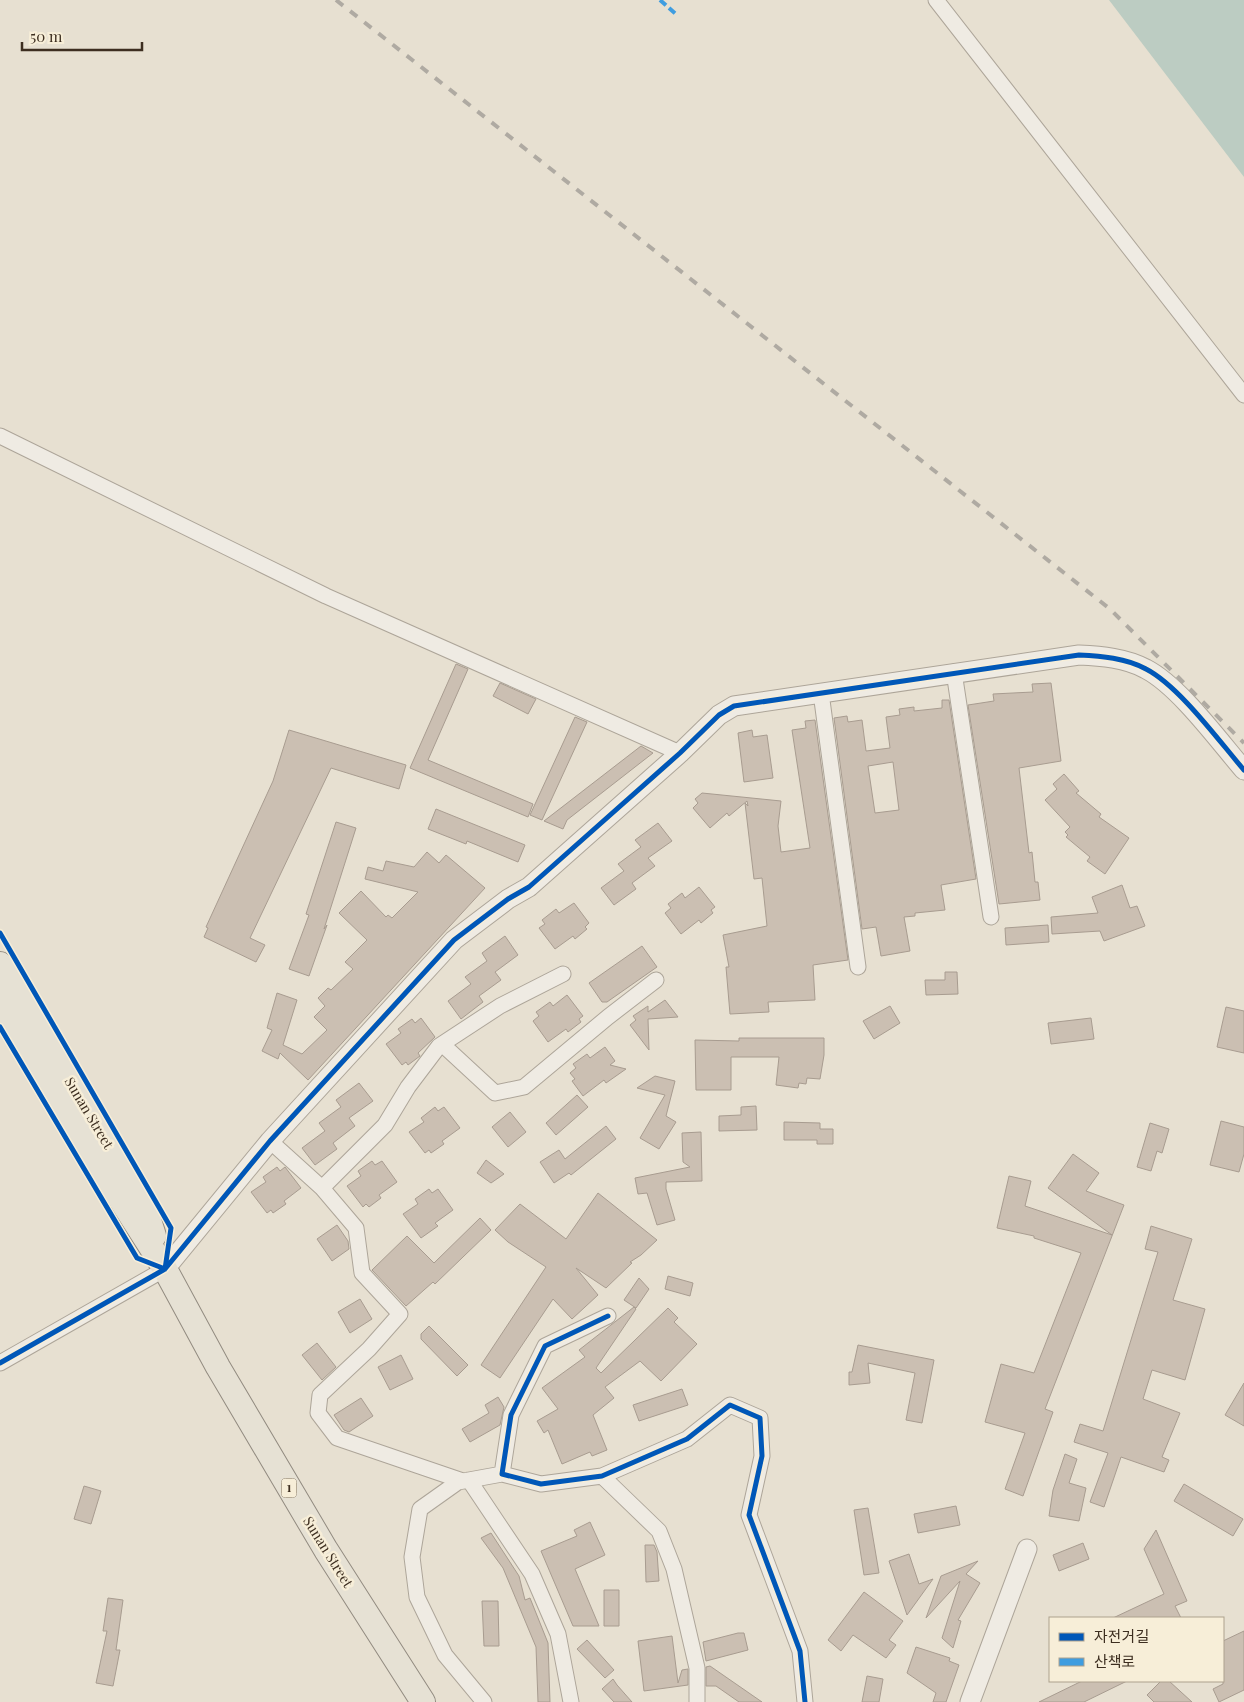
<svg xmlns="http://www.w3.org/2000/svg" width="1244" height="1702" font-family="'Playfair Display','Noto Sans KR',serif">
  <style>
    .water { fill: #bcccc2 }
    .building { fill: #cbbfb2; stroke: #a89c90; fill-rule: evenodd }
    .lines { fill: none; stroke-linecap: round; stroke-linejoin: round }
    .minor-casing { stroke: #ada599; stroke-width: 17 }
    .tertiary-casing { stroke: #ada599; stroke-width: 21 }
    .primary-casing { stroke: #928b80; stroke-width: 26 }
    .minor { stroke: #efebe3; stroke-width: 15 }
    .tertiary { stroke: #efebe3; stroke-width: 19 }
    .primary { stroke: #e6e1d4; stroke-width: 24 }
    .rail { stroke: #afaaa2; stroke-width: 4; stroke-dasharray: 9 9; stroke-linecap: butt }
    .quiet { stroke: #3f9de0; stroke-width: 4; stroke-dasharray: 8 4; stroke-linecap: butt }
    .cycleway-casing { stroke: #f7eed8; stroke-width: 8 }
    .cycleway { stroke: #0057b8; stroke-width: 5 }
    .labels { text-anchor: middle; stroke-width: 5; stroke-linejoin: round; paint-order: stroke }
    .shield { fill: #f7eed8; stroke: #756857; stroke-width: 1 }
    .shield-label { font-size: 12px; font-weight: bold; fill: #3d2e20 }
    .street-label { font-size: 14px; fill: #3d2e20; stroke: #f7eed8 }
  </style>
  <rect width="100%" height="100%" fill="#e7e0d1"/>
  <!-- water -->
  <path class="water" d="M1109,0H1244V177Z"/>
  <!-- building -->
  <path class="building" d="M456,664L468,669L428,760L533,804L528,817L410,768Z
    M500,683L536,699L528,714L493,696Z
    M1051,683L1061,761L1019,768L1029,853L1032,852L1035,882H1038L1040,900L999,904L968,705L994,701L993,694L1033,692L1032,684Z
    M942,700H949L976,879L941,885L945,910L915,913V916L904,917L910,951L881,956L876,927L862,929L834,718L847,716L848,722L862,720L866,751L890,748L886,717L900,715L899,709L914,707V711L942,708ZM893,762L899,810L875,813L868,766Z
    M575,717L587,722L542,820L530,815Z
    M815,720L848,960L813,965L815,1000L768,1002L769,1012L730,1014L726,967H729L723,935L767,926L762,878L754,879L745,803L748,806L747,801L729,816L727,813L710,828L693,808L698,803L695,799L702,793L781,801L778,826L781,852L810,848L792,730L806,728L805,721Z
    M289,730L406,765L399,789L331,768L250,938L265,945L256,962L204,937L208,928L206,927L273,781Z
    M752,730L753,737L767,735L773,778L744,782L738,733Z
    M641,746L653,753L567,820L563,829L544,821Z
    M1064,774L1079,791L1076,793L1101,814L1099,817L1129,838L1105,874L1087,861L1090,857L1066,837L1068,835L1065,832L1070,827L1045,800L1057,789L1053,784Z
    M436,809L525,845L518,862L467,841L466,844L428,829Z
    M336,822L356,828L324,929L327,925L309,976L289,969L309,915L306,914Z
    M658,823L672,841L648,858L655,866L632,883L636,889L614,905L601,888L624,871L618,864L641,847L635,840Z
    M427,852L439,863L446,855L485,888L308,1080L280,1053L278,1059L262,1051L272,1030L267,1028L277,993L297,1000L283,1045L302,1054L327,1030L314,1017L325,1006L318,998L328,988L331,990L353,969L345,962L367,940L339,913L361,891L386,917L388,915L392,918L418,892L365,879L368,867L383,871L386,861L414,867Z
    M1122,885L1130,908L1137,906L1145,926L1104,941L1100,931L1052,934L1051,917L1098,913L1092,897Z
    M699,887L715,907L711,910L713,913L701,923L699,920L681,934L665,913L671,908L668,904L682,893L685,898Z
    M574,903L589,923L585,927L587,929L575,939L573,936L555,949L539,928L545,924L542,920L556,909L559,913Z
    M1048,925L1049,942L1006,945L1005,928Z
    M505,936L518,955L495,972L501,980L479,996L483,1002L461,1019L448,1001L471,984L465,977L487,961L482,953Z
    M642,946L657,967L607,1002H602L589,983Z
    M945,972H957L958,994L926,995L925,980H945Z
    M567,995L583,1016L579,1019L581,1022L568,1032L566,1029L548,1042L533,1021L539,1016L536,1012L550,1002L553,1006Z
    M665,1000L678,1017L648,1019L649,1050L630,1025L636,1020L633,1016L648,1006V1012Z
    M890,1006L900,1023L874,1039L863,1021Z
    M1226,1007L1244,1011V1053L1217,1047Z
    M421,1018L435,1037L418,1053L420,1056L408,1065L406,1062L402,1065L386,1044L401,1033L398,1029L412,1019L415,1023Z
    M1091,1018L1094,1039L1051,1044L1048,1023Z
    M739,1038H824V1055L820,1079L807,1078L806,1084L799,1083L798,1088L776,1085L779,1057H731V1090H696L695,1040L739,1041Z
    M605,1047L615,1061L610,1065L626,1069L606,1083L604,1080L583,1096L572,1081L575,1079L570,1073L576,1068L573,1064L587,1054L590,1058Z
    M655,1076L675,1081L666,1116L676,1122L659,1149L640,1138L665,1095L637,1088Z
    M359,1083L373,1101L349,1118L355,1126L333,1143L337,1149L315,1165L302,1148L325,1131L319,1123L341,1107L336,1100Z
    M577,1095L588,1107L556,1135L546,1123Z
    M756,1106L757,1130L719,1131V1116L741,1115V1107Z
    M435,1107L438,1111L444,1107L460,1128L442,1141L444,1144L431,1153L429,1150L425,1153L409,1132L424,1122L421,1118Z
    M510,1112L526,1132L508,1147L492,1127Z
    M1221,1121L1244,1127V1154L1239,1172L1210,1165Z
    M784,1122L820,1123V1129H833V1144H817V1140H784Z
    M1150,1123L1169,1129L1162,1153L1157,1151L1151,1171L1137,1167Z
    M606,1126L616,1139L571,1175L569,1173L554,1183L540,1162L559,1150L565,1159Z
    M701,1132L702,1181L666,1182V1189L675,1220L657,1225L647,1193L638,1194L635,1178L690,1167L683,1162L682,1133Z
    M1073,1154L1099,1173L1086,1191L1124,1205L1045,1409L1053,1412L1023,1496L1005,1489L1025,1433L985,1422L1001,1364L1034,1373L1081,1253L1034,1238V1236L997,1228L1009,1176L1031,1181L1025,1206L1112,1235L1048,1188Z
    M486,1160L504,1174L491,1183L477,1173Z
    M372,1161L375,1165L382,1161L397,1182L379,1195L381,1198L369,1207L366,1204L363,1207L347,1186L361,1176L358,1171Z
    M277,1167L280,1171L285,1167L301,1188L284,1201L286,1204L273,1213L271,1210L267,1213L251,1192L266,1182L263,1177Z
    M429,1189L432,1193L438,1189L453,1210L435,1223L438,1226L421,1238L403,1214L418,1204L415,1199Z
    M598,1193L657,1240L641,1255L630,1262L632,1263L606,1288L576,1268L598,1295L572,1319L553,1299L500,1378L481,1365L546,1267L508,1242L495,1230L520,1204L566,1239Z
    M480,1218L491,1230L435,1284L433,1282L406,1306L372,1270L407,1236L434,1263Z
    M337,1225L348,1241L349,1249L332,1261L317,1239Z
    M1151,1226L1192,1239L1173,1300L1205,1309L1185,1380L1152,1370L1143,1399L1180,1413L1162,1457L1169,1460L1164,1472L1121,1457L1104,1507L1090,1502L1108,1453L1074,1442L1080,1424L1103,1431L1158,1252L1145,1249Z
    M668,1276L693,1283L690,1296L665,1289Z
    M639,1278L649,1289L636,1308L624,1300Z
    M360,1299L372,1319L350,1333L338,1312Z
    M634,1307L636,1309L596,1368L601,1373L668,1308L678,1318L674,1322L697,1344L661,1381L640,1361L605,1387L614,1398L593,1415L607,1450L592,1456L590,1452L562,1464L548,1430L544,1433L537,1421L558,1409L542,1388L585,1357L579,1350Z
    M429,1326L468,1365L457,1376L421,1339V1334Z
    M317,1343L336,1367L322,1380L302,1355Z
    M858,1345L934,1360L922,1423L906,1420L915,1373L868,1363L870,1383L849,1385V1372H852Z
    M401,1355L413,1379L390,1390L378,1367Z
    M1244,1383V1426L1225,1415Z
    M682,1389L688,1405L639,1421L633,1405Z
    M498,1397L504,1407L500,1425L470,1442L462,1429L489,1413L485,1405Z
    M361,1398L373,1416L349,1432L344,1430L334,1415Z
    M1065,1454L1077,1459L1069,1483L1086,1488L1079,1521L1049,1516L1053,1490Z
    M1184,1484L1243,1519L1233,1536L1174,1501Z
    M84,1486L101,1491L91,1524L74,1519Z
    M956,1506L960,1525L918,1533L914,1514Z
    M868,1508L879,1573L864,1575L854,1510Z
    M590,1522L605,1555L575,1569L599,1626H573L541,1551L577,1536L574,1530Z
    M1156,1530L1187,1601L1175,1606L1181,1618H1113L1164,1594L1144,1549Z
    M491,1533L519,1576L525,1600L530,1598L548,1643L550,1702H538L536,1647L503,1568L481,1538Z
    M1083,1543L1089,1559L1059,1571L1053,1555Z
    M645,1545H654L657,1552L659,1581L646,1582Z
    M909,1554L919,1584L933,1579L907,1615L889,1561Z
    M978,1561L966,1574L980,1583L958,1620L961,1621L953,1648L942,1638L960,1581L926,1618L941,1576Z
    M604,1590H619V1626H604Z
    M864,1592L903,1621L889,1640L896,1645L886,1658L853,1635L841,1651L828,1640Z
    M108,1598L123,1600L116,1650H120L113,1686L96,1683L107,1631H103Z
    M482,1601H498L499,1646H484Z
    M1244,1631V1690L1219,1702L1213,1689L1223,1684V1641Z
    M738,1633H744L748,1650L706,1661L703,1642Z
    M672,1636L678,1683L682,1670L688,1669V1685L644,1691L638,1641Z
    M587,1640L614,1670L605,1678L577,1649Z
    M916,1647L950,1658L949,1661L959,1665L946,1702H933L936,1693L907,1673Z
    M710,1666L762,1702H739L716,1686H706V1667Z
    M867,1676L883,1679L879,1702H862Z
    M613,1679L617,1685L632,1702H614L602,1689Z
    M1082,1681H1127L1084,1702H1039Z
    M1161,1681H1169L1192,1702H1154L1147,1695Z"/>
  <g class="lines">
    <!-- minor casing -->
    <g class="minor-casing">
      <path id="minor" d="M936,0L1244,395
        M0,436L326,596L680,753
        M954,672L991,917
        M821,693L858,967
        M442,1044L495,1093L524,1087L608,1017L656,980
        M270,1141L322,1188L385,1125L408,1087L439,1046L500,1006L563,974
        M322,1188L356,1228L362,1273L400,1314L369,1349L320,1395L318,1413L337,1438L463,1481
        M608,1316L545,1346L511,1415L502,1474L541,1484L602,1476L687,1439L730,1405L760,1418L762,1456L749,1515L800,1651L805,1702
        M0,1363L165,1269
        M602,1476L659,1531L674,1569L697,1668V1702
        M469,1480L532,1574L558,1634L571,1702
        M484,1702L445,1655L417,1597L412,1557L420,1509L458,1482L502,1474"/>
    </g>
    <!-- tertiary casing -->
    <g class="tertiary-casing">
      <path id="tertiary" d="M165,1269L270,1141L454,940L508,899L529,887L680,753L719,715L734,706L1079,655C1101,656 1126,658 1146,669C1179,686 1219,741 1244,770
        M970,1702L1027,1549"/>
    </g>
    <!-- primary casing -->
    <g class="primary-casing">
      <path id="primary" d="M0,964L144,1204L154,1236
        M0,999L73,1125L165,1269L218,1367L326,1550L423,1702"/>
    </g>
    <!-- minor -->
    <use href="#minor" class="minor"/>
    <!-- tertiary -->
    <use href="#tertiary" class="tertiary"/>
    <!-- primary -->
    <use href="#primary" class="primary"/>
    <!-- rail -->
    <path class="rail" d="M336,0L1110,609L1244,743"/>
    <!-- quiet -->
    <path class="quiet" d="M660,0L677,15"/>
    <!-- cycleway casing -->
    <g class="cycleway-casing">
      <path id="cycleway" d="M0,933L171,1228L165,1269L137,1258L0,1027
        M608,1316L545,1346L511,1415L502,1474L541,1484L602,1476L687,1439L730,1405L760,1418L762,1456L749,1515L800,1651L805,1702
        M0,1363L165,1269L270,1141L454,940L508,899L529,887L680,753L719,715L734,706L1079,655C1101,656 1126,658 1146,669C1179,686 1219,741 1244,770"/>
    </g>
    <!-- cycleway -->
    <use href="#cycleway" class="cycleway"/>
  </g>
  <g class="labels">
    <!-- shield labels -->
    <rect class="shield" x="281.5" y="1478.5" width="15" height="19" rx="4"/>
    <g class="shield-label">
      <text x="289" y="1492">1</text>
    </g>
    <!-- street labels -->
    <g class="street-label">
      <text transform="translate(89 1113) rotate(59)" y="5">Sunan Street</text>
      <text transform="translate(328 1552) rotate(58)" y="5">Sunan Street</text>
    </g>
  </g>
  <!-- legend -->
  <rect x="1049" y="1617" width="175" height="65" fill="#f7eed8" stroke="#ada18e"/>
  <rect x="1059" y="1633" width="25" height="8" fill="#0057b8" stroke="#ada18e"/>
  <text x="1094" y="1642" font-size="15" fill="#3d2e20">자전거길</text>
  <rect x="1059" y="1658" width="25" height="8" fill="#3f9de0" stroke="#ada18e"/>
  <text x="1094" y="1667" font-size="15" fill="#3d2e20">산책로</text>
  <!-- scale -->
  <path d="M22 42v8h120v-8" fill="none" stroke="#3d2e20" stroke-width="2.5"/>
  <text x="30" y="42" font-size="15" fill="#3d2e20" stroke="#f7eed8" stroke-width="4" paint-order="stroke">50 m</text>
</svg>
